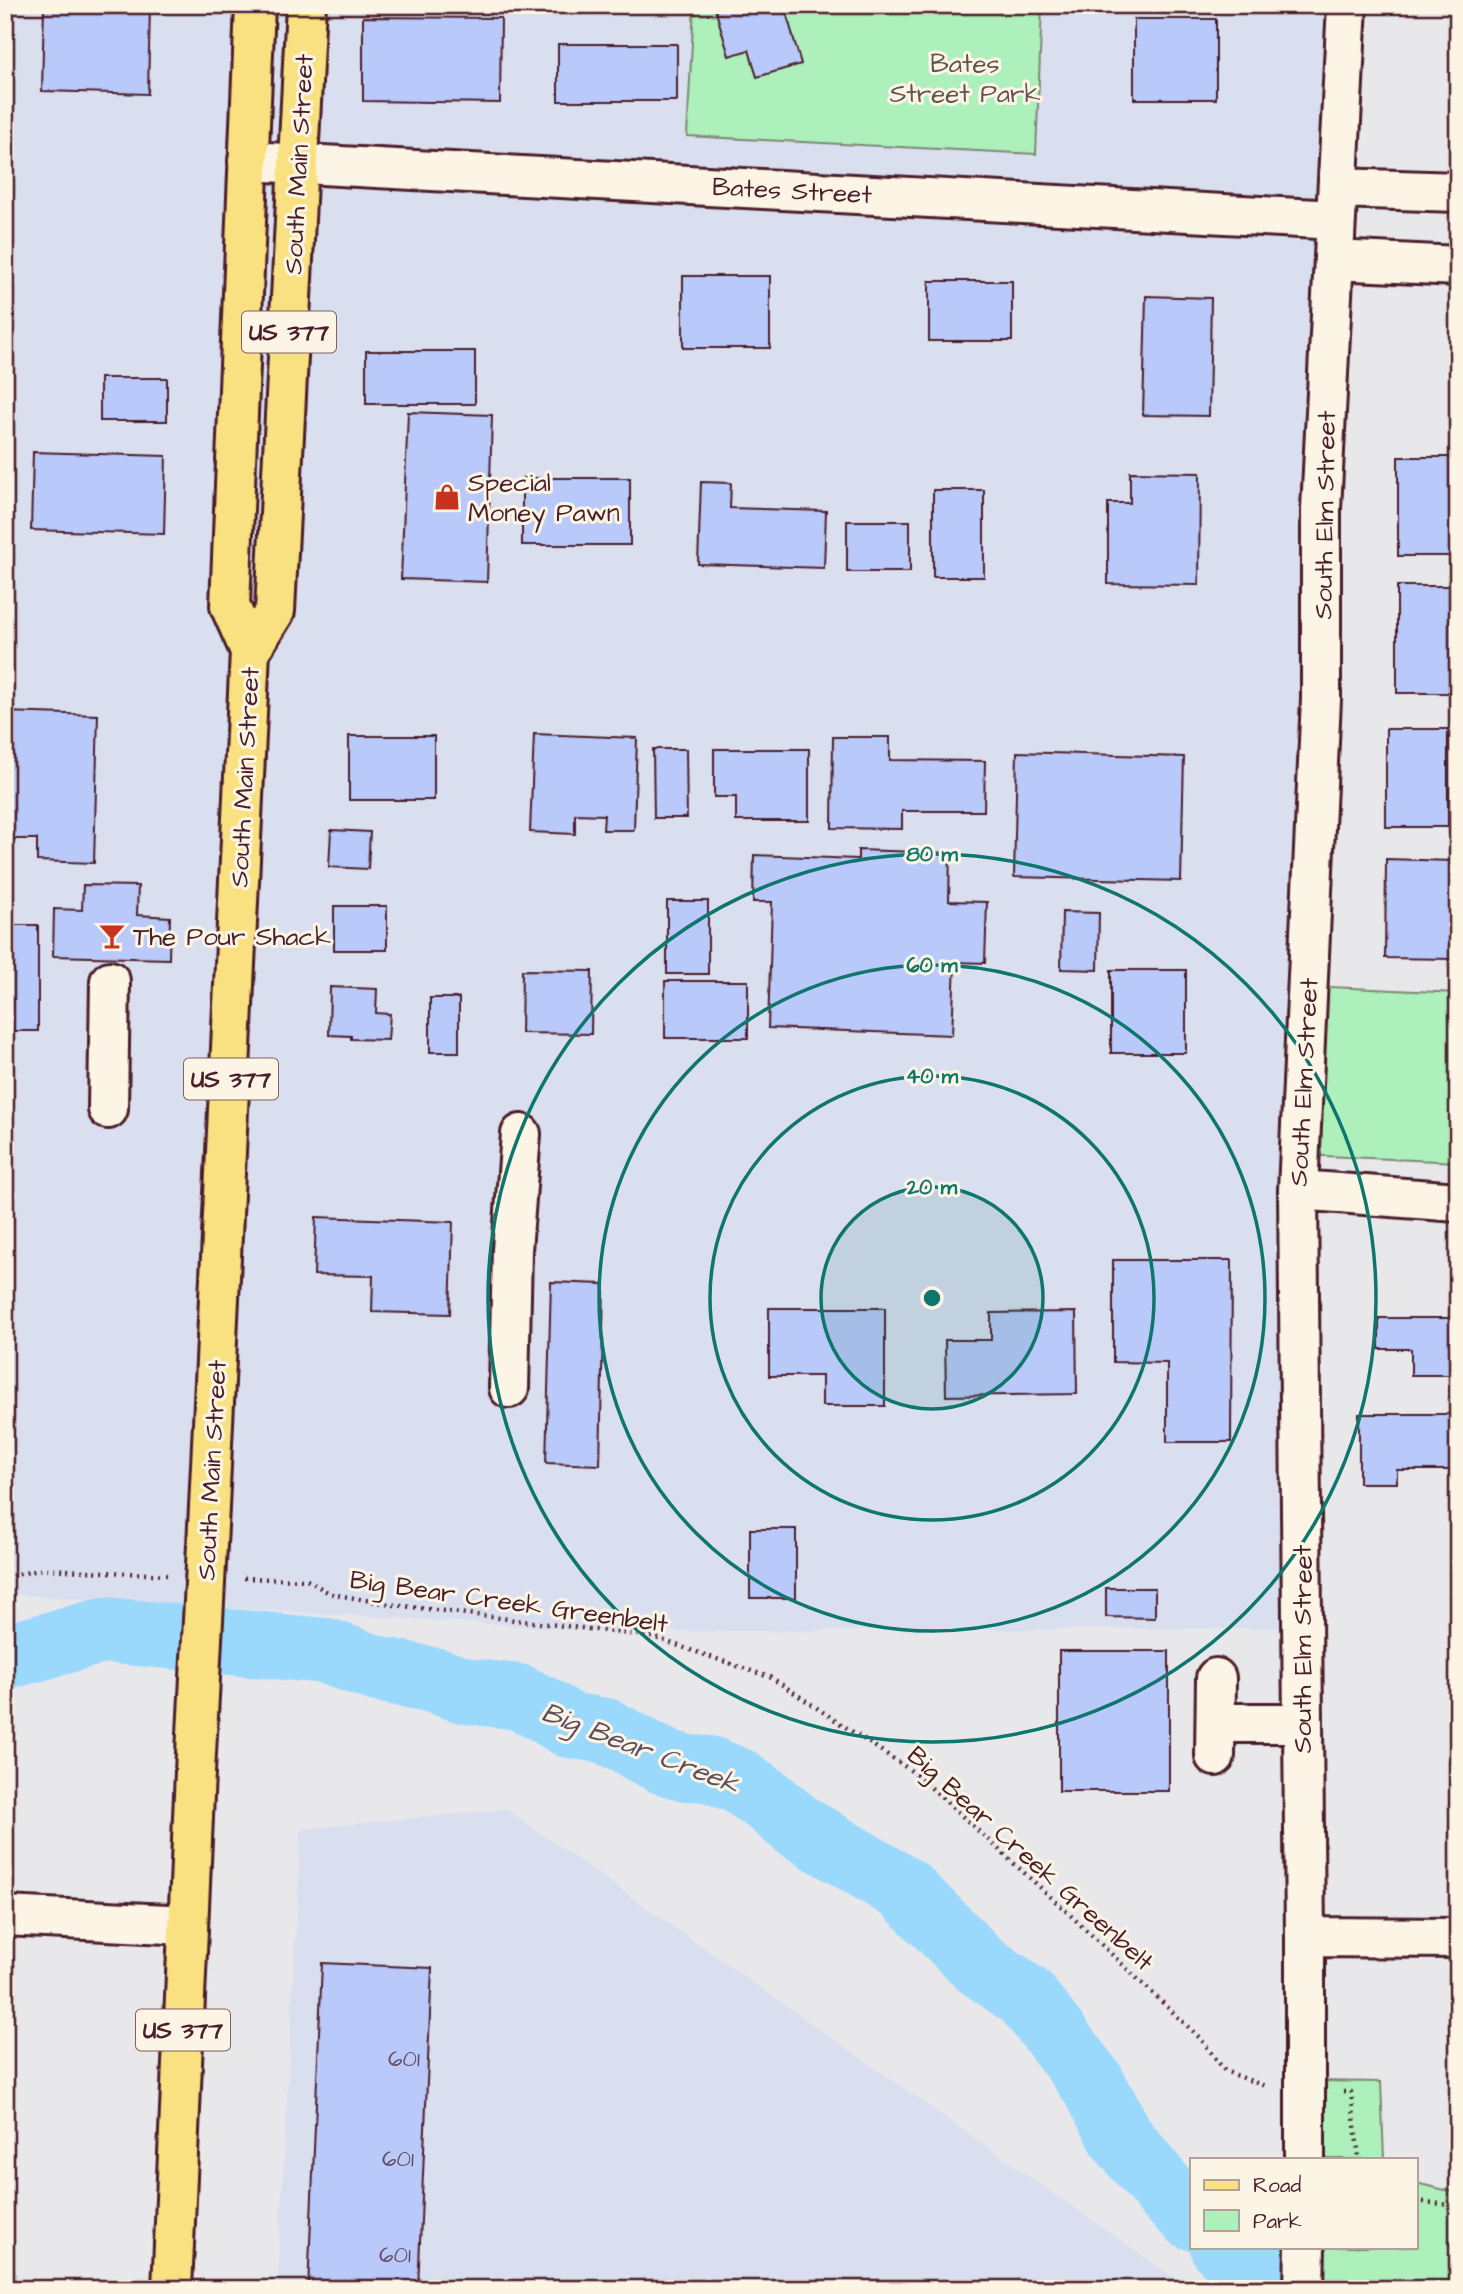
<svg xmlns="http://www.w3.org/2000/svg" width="1463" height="2294" font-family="'Architects Daughter',sans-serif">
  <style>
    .built { fill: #dadfef }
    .green { fill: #adf0bb; stroke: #7c8873; stroke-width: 2 }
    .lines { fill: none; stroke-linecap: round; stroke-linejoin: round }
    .river { stroke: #9ad8fc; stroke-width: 66 }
    .building { fill: #b9c9f9; stroke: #4a1f2b; stroke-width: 2 }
    .minor-casing { stroke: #4a1f2b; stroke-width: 44 }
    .major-casing { stroke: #4a1f2b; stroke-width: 44 }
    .path { stroke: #4a1f2b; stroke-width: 4.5; stroke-dasharray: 2 5; stroke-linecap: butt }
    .minor { stroke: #fcf5e5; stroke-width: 38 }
    .major { stroke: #f9e181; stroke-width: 38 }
    .major-bridge-casing { stroke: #4a1f2b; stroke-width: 44; stroke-linecap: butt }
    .major-bridge { stroke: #f9e181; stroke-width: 38 }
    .ring { fill: none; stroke: #0f766e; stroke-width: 3.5 }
    .labels { text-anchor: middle; stroke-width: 6; stroke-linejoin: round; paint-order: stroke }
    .number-label { font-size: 23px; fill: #664a5e }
    .shield { fill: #fcf5e5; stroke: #7f5f63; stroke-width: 2 }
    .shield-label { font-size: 24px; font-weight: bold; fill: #4a1f2b }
    .park-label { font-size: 26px; fill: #63534f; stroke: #fcf5e5 }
    .street-label { font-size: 26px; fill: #4a1f2b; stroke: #fcf5e5 }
    .poi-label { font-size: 26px; fill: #4a1f2b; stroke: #fcf5e5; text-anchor: start }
    .water-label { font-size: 28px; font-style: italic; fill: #5e4d5f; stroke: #fcf5e5 }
    .centre { fill: #0f766e; stroke: #fcf5e5; stroke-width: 3.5 }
    .ring-label { font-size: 21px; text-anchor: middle; font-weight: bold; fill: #0f766e; stroke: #fcf5e5; stroke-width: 6; stroke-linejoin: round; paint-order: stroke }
  </style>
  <rect width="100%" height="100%" fill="#e8e8eb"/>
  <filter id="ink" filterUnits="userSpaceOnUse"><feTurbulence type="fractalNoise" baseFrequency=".0143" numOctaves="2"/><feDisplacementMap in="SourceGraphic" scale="14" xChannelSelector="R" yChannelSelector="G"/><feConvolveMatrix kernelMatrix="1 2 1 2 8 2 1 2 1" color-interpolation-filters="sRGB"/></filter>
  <g filter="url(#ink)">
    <!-- built -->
    <path class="built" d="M5,5H1350L1303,1628L618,1632L5,1594Z
      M506,1809L1190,2289H277L301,1829Z"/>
    <!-- green -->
    <path class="green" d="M694,5H1042L1036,154L687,136Z
      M1287,985L1458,993V1162L1280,1154Z
      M1317,2081L1381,2082L1384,2159H1317Z
      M1416,2183L1458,2193V2289H1317V2247H1416Z"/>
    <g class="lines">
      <!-- river -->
      <path class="river" d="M5,1657L105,1630L326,1651L378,1669L433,1680L467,1691L519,1697L543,1709L569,1725L606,1731L662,1761L686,1768L709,1769L739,1781L768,1801L796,1825L905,1890L979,1964L1026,1997L1093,2084L1123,2140L1166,2193L1192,2217
        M1223,2247L1287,2289"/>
    </g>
    <!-- building -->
    <path class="building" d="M44,5H150L148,94L42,91Z
      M714,5H784L801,64L757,77L749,50L729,56Z
      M363,17L501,18L500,103L363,101Z
      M1134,19H1216V99H1134Z
      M558,44H677V101H558Z
      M683,276H770V348H683Z
      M929,281H1012V341H929Z
      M1146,296L1211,298L1209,416L1143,415Z
      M366,351H475V404H366Z
      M100,378H167V421H100Z
      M408,412L492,415L487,582L401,579Z
      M33,452L166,456L164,534L31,530Z
      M1398,457H1451V556H1398Z
      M5,467H9V534H5Z
      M1130,472L1200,473L1199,585L1108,584V503H1130Z
      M522,478H630V545H522Z
      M701,482L731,483L730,508L826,511L824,568L698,564Z
      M933,490H984V577H933Z
      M847,521H910V572H847Z
      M1397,586H1453V693H1397Z
      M5,712L98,715L94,863L37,861V839H5Z
      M1386,729H1448V827H1386Z
      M534,734L637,738L634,830H603L604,815L575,814V834L530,832Z
      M349,736H434V800H349Z
      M833,737H890V760L985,761L984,811H902V829L832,828Z
      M653,749H686L687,818H654Z
      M714,749H809V821H736V797H714Z
      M1017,752L1184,757L1181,881L1014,877Z
      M331,830L370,832L368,869L329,867Z
      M858,850L950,853L949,901L987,902L985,963L955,962L952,1035L768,1028L772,902H753L754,855L858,859Z
      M1386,859L1454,861L1452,959L1385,958Z
      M83,885L138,886L137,915L170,917L169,959L53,956L54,909L82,910Z
      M667,901H708V974H667Z
      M334,906H387V950H334Z
      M1062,912L1099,913L1098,970L1061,969Z
      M5,925H38V1031H5Z
      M522,970L592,971L591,1034L521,1033Z
      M1111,970H1186V1053H1111Z
      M665,981H748V1038H665Z
      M330,987L377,989L376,1013L390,1014L388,1040L351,1039V1036L329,1035Z
      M430,998H459V1052H430Z
      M316,1217L453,1222L450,1314L372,1312L373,1276L314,1275Z
      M1113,1260H1232L1231,1442H1167V1363L1113,1362Z
      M551,1282L604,1284L600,1465L546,1463Z
      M769,1308H885V1406H822V1376H769Z
      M1076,1312L1077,1394L946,1396L945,1340H991V1313Z
      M1379,1318H1458V1375H1411V1349H1379Z
      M1359,1414H1454V1470H1397V1483H1359Z
      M750,1529H796V1598H750Z
      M1106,1588H1155V1618L1106,1617Z
      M1059,1651H1169V1791H1059Z
      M322,1963L432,1968L418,2289H308Z"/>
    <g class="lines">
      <!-- minor casing -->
      <g class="minor-casing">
        <path id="minor" d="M248,161L1336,220
          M1338,188L1458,192
          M1334,260L1458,266
          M108,1109L110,981
          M1298,1190L1458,1202
          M509,1388L512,1250L521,1134
          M1216,1723H1303
          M1215,1756L1216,1678
          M5,1916L188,1925
          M1305,1937L1458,1938
          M1305,2159V1937L1298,1190L1321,699V509L1347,5
          M1304,2289L1305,2247"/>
      </g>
      <!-- major casing -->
      <g class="major-casing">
        <path id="major" d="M250,651L275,611L306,5
          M209,1507L250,651L230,606L255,5
          M172,2289L195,1772"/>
      </g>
      <!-- path -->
      <path class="path" d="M5,1577L44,1569L169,1575
        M244,1578L307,1580L331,1594L395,1605L653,1637L772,1678L916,1774L1066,1911L1201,2039L1225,2071L1267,2087
        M1343,2092H1351L1359,2159
        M1416,2201L1458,2206"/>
      <!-- minor -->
      <use href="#minor" class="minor"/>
      <!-- major -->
      <use href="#major" class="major"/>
      <!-- major-bridge casing -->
      <g class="major-bridge-casing">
        <path id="major-bridge" d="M195,1772L209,1507"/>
      </g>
      <!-- major-bridge -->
      <use href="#major-bridge" class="major-bridge"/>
    </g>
  </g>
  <!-- distance rings -->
  <circle cx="932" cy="1298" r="111" fill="#0f766e" fill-opacity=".12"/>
  <g class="ring">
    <circle cx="932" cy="1298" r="111"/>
    <circle cx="932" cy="1298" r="222"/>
    <circle cx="932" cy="1298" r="333"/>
    <circle cx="932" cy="1298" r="444"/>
  </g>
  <!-- icons -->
  <defs>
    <g id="shop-bare" transform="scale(2.1)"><path d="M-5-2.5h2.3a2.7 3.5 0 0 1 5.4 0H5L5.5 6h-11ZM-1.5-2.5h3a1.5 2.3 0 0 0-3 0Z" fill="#c8321e" stroke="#fcf5e5" stroke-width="2.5" paint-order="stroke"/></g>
    <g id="bar-bare" transform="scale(2.1)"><path d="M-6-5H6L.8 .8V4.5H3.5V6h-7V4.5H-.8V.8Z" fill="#c8321e" stroke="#fcf5e5" stroke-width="2.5" paint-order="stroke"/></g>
  </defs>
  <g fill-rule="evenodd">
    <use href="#shop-bare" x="447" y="497"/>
    <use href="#bar-bare" x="112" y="936"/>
  </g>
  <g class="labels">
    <!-- number labels -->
    <g class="number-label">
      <text x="404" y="2066">601</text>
      <text x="398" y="2166">601</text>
      <text x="395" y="2262">601</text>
    </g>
    <!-- shield labels -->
    <g class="shield">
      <rect x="242" y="311.5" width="94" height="41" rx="5"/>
      <rect x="184" y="1058.5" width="94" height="41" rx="5"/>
      <rect x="136" y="2009.5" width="94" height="41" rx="5"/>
    </g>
    <g class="shield-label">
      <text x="289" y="340">US 377</text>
      <text x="231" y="1087">US 377</text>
      <text x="183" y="2038">US 377</text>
    </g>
    <!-- park labels -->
    <g class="park-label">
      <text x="965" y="72">Bates<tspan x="965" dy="30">Street Park</tspan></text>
    </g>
    <!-- street labels -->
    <g class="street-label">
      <text transform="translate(298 164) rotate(-87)" y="9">South Main Street</text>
      <text transform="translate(792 190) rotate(3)" y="9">Bates Street</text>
      <text transform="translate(1324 515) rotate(-89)" y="9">South Elm Street</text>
      <text transform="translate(244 777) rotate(-87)" y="9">South Main Street</text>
      <text transform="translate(1303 1082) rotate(-87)" y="9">South Elm Street</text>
      <text transform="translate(211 1470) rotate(-87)" y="9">South Main Street</text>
      <text transform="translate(509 1601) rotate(8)" y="9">Big Bear Creek Greenbelt</text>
      <text transform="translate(1302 1649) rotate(-90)" y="9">South Elm Street</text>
      <text transform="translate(1031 1858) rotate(42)" y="9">Big Bear Creek Greenbelt</text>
    </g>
    <!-- poi labels -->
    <g class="poi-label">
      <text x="468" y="491">Special<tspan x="468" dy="30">Money Pawn</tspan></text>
      <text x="133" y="945">The Pour Shack</text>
    </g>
    <!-- water labels -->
    <g class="water-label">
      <text transform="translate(641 1747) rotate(21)" y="10">Big Bear Creek</text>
    </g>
  </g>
  <circle cx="932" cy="1298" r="10" class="centre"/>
  <g class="ring-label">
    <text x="932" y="861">80 m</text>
    <text x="932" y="972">60 m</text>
    <text x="932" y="1083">40 m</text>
    <text x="932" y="1194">20 m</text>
  </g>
  <!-- margin -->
  <rect width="1463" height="2294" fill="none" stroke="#fcf5e5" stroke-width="28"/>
  <rect x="14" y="14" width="1435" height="2266" fill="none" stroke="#4a1f2b" stroke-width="2.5" filter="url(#ink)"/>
  <!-- legend -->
  <rect x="1190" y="2158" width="228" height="91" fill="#fcf5e5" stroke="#b59f9b" stroke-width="2"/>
  <rect x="1204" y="2180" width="35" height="10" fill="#f9e181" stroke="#b59f9b" stroke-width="2"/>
  <text x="1253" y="2192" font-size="21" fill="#4a1f2b">Road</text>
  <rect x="1204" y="2210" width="35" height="21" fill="#adf0bb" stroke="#b59f9b" stroke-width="2"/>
  <text x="1253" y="2228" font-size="21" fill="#4a1f2b">Park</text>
</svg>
